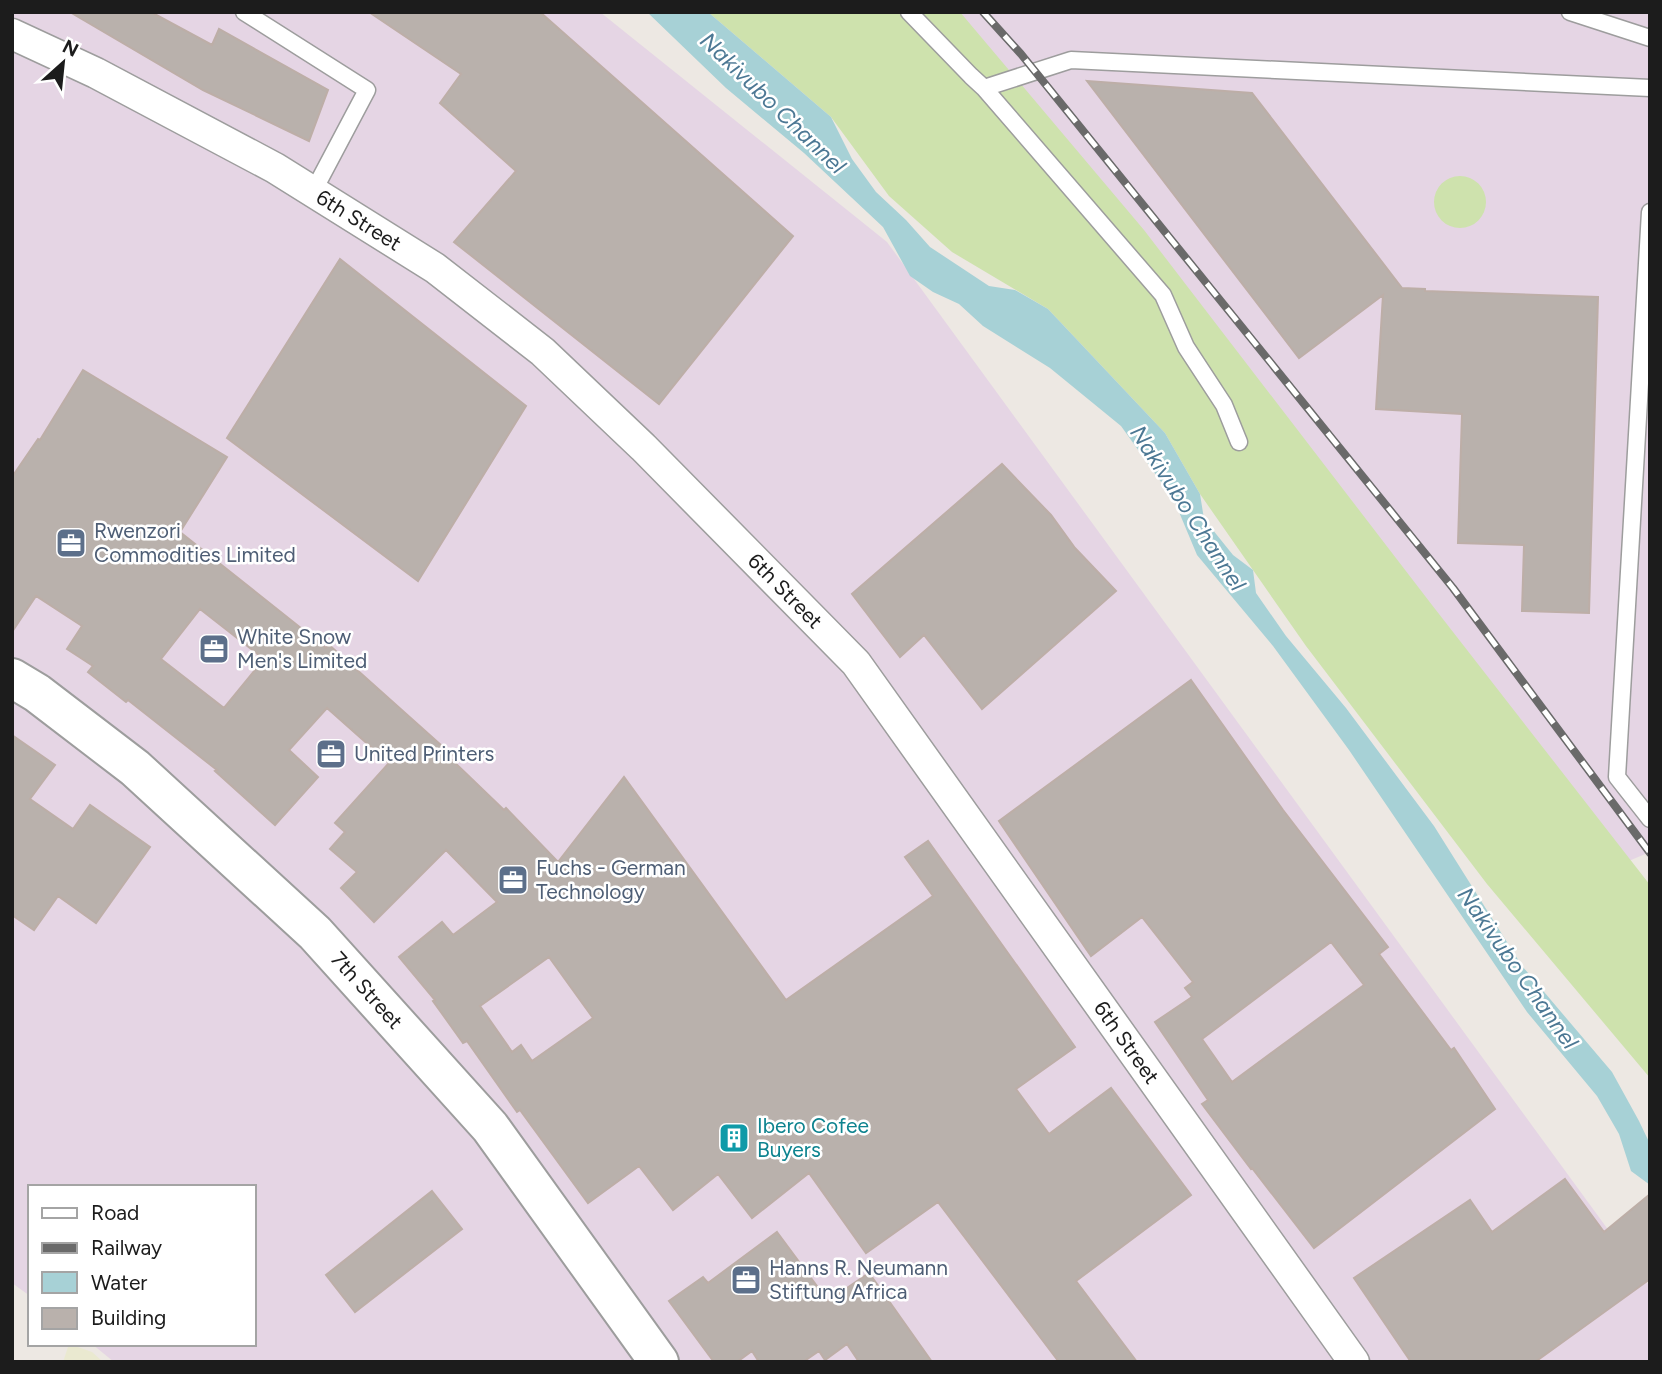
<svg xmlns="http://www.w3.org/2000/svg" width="1662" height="1374" font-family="Figtree,sans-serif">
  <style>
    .industrial { fill: #e5d5e4 }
    .farmland { fill: #eae9d0 }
    .grass { fill: #cee2ad }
    .water { fill: #a7d1d6 }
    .building { fill: #b9b1ac; stroke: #bdaea7; stroke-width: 2; fill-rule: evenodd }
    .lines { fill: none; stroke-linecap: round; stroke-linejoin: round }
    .service-casing { stroke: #9d9d9d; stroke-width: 19 }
    .minor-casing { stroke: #9d9d9d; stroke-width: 33 }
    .tertiary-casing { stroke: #9d9d9d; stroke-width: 42 }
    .service { stroke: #fff; stroke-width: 16 }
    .minor { stroke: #fff; stroke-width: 30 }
    .tertiary { stroke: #fff; stroke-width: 38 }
    .rail-casing { stroke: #6a6a6a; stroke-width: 8 }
    .rail { stroke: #fff; stroke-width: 5; stroke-dasharray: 16; stroke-linecap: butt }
    .labels { text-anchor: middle; stroke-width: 5; stroke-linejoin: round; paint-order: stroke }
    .street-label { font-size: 21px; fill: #1c1c1c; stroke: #fff }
    .service-label { font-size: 21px; fill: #4e5e75; stroke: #fff; text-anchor: start }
    .culture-label { font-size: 21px; fill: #0d838f; stroke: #fff; text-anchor: start }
    .water-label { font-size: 23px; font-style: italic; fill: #4c7894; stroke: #fff }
  </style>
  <rect width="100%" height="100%" fill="#ede8e3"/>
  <!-- industrial -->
  <path class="industrial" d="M12,12H600L887,242L1650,1287V1362H114L92,1344H254V1187H30V1296L12,1283Z
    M766,12H1650V852L1536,900L1069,265Z"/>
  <!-- farmland -->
  <path class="farmland" d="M69,1344L92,1352L103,1362H63Z"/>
  <!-- grass -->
  <path class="grass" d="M708,12H960L1144,230L1432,605L1650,885V1078L1487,884L1306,646L1200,494L1165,433L1048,309L952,252L889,196L831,117Z
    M1434 202a26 26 0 1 1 52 0a26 26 0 1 1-52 0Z"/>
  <!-- water -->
  <path class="water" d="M647,12H708L831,117L852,159L876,192L906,220L930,247L989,286L1015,290L1048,309L1165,433L1200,494L1204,519L1233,555L1253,570L1256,593L1286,636L1346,708L1434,826L1522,966L1612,1072L1639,1121L1650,1144V1185L1631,1171L1619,1134L1597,1096L1527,1012L1349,750L1273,646L1197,555L1174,500L1121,426L1050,368L983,326L959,304L933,292L910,276L883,227L804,153L726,88Z"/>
  <!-- building -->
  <path class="building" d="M70,12H151L212,45L219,29L328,90L309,141L203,90Z
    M369,12H540L793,236L659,404L454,242L516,171L440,103L461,74Z
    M1087,81L1252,93L1402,288L1425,289V291L1598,297L1589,613L1522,611L1524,545L1458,543L1462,414L1376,409L1383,295L1299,358Z
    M340,259L526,406L418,581L227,438Z
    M83,370L227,457L180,532L326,648L329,645L452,755L450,758L504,810L506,808L558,862L624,777L786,1000L933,896L905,857L928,841L1075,1047L1016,1089L1049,1134L1111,1088L1191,1195L1076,1281L1137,1362H1059L938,1202L866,1253L809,1173L752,1218L718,1174L673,1210L639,1166L588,1203L520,1110L517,1112L467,1041L463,1043L433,1001L435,1000L399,957L442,922L453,935L497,902L446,850L374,922L341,888L357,872L330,849L345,832L335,823L389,763L327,708L289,750L318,777L275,825L215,771L217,770L128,700L126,702L88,672L93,666L67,649L82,626L36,596L12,632V477L38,439L40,440ZM200,609L264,659L224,708L161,659ZM549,957L593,1018L532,1061L521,1045L512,1052L480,1006Z
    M1002,464L1051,515L1075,548L1116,591L982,709L924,635L900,657L852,594Z
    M1191,680L1283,810L1388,947L1379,954L1451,1050L1454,1048L1495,1109L1314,1248L1252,1168L1251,1169L1202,1104L1208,1100L1155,1022L1192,997L1185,988L1193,982L1142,917L1091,956L999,821ZM1331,942L1364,985L1232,1082L1202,1039Z
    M12,735L55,765L30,799L73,829L90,805L150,847L96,923L58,896L34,930L12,915Z
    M1565,1179L1604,1232L1650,1194V1279L1535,1362H1411L1354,1278L1470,1200L1492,1232Z
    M432,1191L462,1229L355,1312L326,1275Z
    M777,1232L828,1301L869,1273L932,1362H859L847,1344L825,1360L819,1351L803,1362H759L752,1351L737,1362H714L669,1301L703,1277L708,1283Z"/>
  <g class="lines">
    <!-- service casing -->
    <g class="service-casing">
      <path id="service" d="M244,12L367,90L313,192
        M909,12L971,76L984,88L1071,60L1650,88
        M1570,12L1650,38
        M984,88L1163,295L1186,347L1224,405L1239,442
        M1650,212L1617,777L1650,819"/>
    </g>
    <!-- minor casing -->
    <g class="minor-casing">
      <g id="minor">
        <path id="s1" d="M12,34L96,73L275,168L435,268L543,352L643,447L856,663L1354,1362"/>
      </g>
    </g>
    <!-- tertiary casing -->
    <g class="tertiary-casing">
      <g id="tertiary">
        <path id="s2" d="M12,678L37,693L135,768L315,933L490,1127L659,1362"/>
      </g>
    </g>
    <!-- service -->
    <use href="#service" class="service"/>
    <!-- minor -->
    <use href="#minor" class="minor"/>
    <!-- tertiary -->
    <use href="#tertiary" class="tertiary"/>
    <!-- rail casing -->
    <g class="rail-casing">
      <path id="rail" d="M983,12L1021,54L1453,588L1650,853"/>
    </g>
    <!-- rail -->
    <use href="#rail" class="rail"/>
  </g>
  <!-- icons -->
  <defs>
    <g id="office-square" transform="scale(1.575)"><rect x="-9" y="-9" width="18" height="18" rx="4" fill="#5c6f8a" stroke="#fff"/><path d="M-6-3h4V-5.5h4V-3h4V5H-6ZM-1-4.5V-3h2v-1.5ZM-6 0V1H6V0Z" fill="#fff"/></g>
    <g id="building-square" transform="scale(1.575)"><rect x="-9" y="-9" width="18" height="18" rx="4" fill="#0f9aa8" stroke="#fff"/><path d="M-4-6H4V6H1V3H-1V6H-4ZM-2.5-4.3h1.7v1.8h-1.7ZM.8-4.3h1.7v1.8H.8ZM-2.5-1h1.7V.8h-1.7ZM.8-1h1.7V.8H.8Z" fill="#fff"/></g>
  </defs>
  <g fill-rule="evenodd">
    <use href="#office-square" x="71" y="543"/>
    <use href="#office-square" x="214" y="649"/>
    <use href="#office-square" x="331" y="754"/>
    <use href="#office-square" x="513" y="880"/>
    <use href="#building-square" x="734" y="1138"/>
    <use href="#office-square" x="746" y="1280"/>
  </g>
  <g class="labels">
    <!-- street labels -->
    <g class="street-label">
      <text dy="7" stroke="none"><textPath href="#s1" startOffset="394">6th Street</textPath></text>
      <text dy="7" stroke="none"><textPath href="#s1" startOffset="961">6th Street</textPath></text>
      <text dy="7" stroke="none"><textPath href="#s2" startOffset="474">7th Street</textPath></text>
      <text dy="7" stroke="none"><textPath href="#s1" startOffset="1528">6th Street</textPath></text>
    </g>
    <!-- service labels -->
    <g class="service-label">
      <text x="94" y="538">Rwenzori<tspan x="94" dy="24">Commodities Limited</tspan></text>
      <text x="237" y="644">White Snow<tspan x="237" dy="24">Men's Limited</tspan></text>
      <text x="354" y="761">United Printers</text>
      <text x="536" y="875">Fuchs - German<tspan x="536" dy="24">Technology</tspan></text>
      <text x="769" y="1275">Hanns R. Neumann<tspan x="769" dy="24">Stiftung Africa</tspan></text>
    </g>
    <!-- culture labels -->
    <g class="culture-label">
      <text x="757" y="1133">Ibero Cofee<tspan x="757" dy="24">Buyers</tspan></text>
    </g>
    <!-- water labels -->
    <g class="water-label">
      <text transform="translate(773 103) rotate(44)" y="8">Nakivubo Channel</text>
      <text transform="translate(1188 508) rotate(57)" y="8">Nakivubo Channel</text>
      <text transform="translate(1518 968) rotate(55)" y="8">Nakivubo Channel</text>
    </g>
  </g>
  <!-- border -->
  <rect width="1662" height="1374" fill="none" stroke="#1c1c1c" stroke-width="28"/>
  <!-- legend -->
  <rect x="28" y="1185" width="228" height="161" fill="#ffffff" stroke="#a4a4a4" stroke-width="2"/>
  <rect x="42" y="1208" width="35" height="10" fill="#ffffff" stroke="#a4a4a4" stroke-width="2"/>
  <text x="91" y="1220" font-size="21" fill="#1c1c1c">Road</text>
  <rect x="42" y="1243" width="35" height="10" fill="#6a6a6a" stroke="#a4a4a4" stroke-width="2"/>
  <text x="91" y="1255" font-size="21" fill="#1c1c1c">Railway</text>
  <rect x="42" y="1272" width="35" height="21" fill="#a7d1d6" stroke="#a4a4a4" stroke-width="2"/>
  <text x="91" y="1290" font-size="21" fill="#1c1c1c">Water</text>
  <rect x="42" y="1308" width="35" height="21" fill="#b9b1ac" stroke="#a4a4a4" stroke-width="2"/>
  <text x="91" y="1325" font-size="21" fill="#1c1c1c">Building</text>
  <!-- north arrow -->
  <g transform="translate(63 63) rotate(27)" stroke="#ffffff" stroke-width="5" paint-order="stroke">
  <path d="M0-5L12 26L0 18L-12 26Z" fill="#1c1c1c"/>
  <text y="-10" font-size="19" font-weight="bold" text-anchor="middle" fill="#1c1c1c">N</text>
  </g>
</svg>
